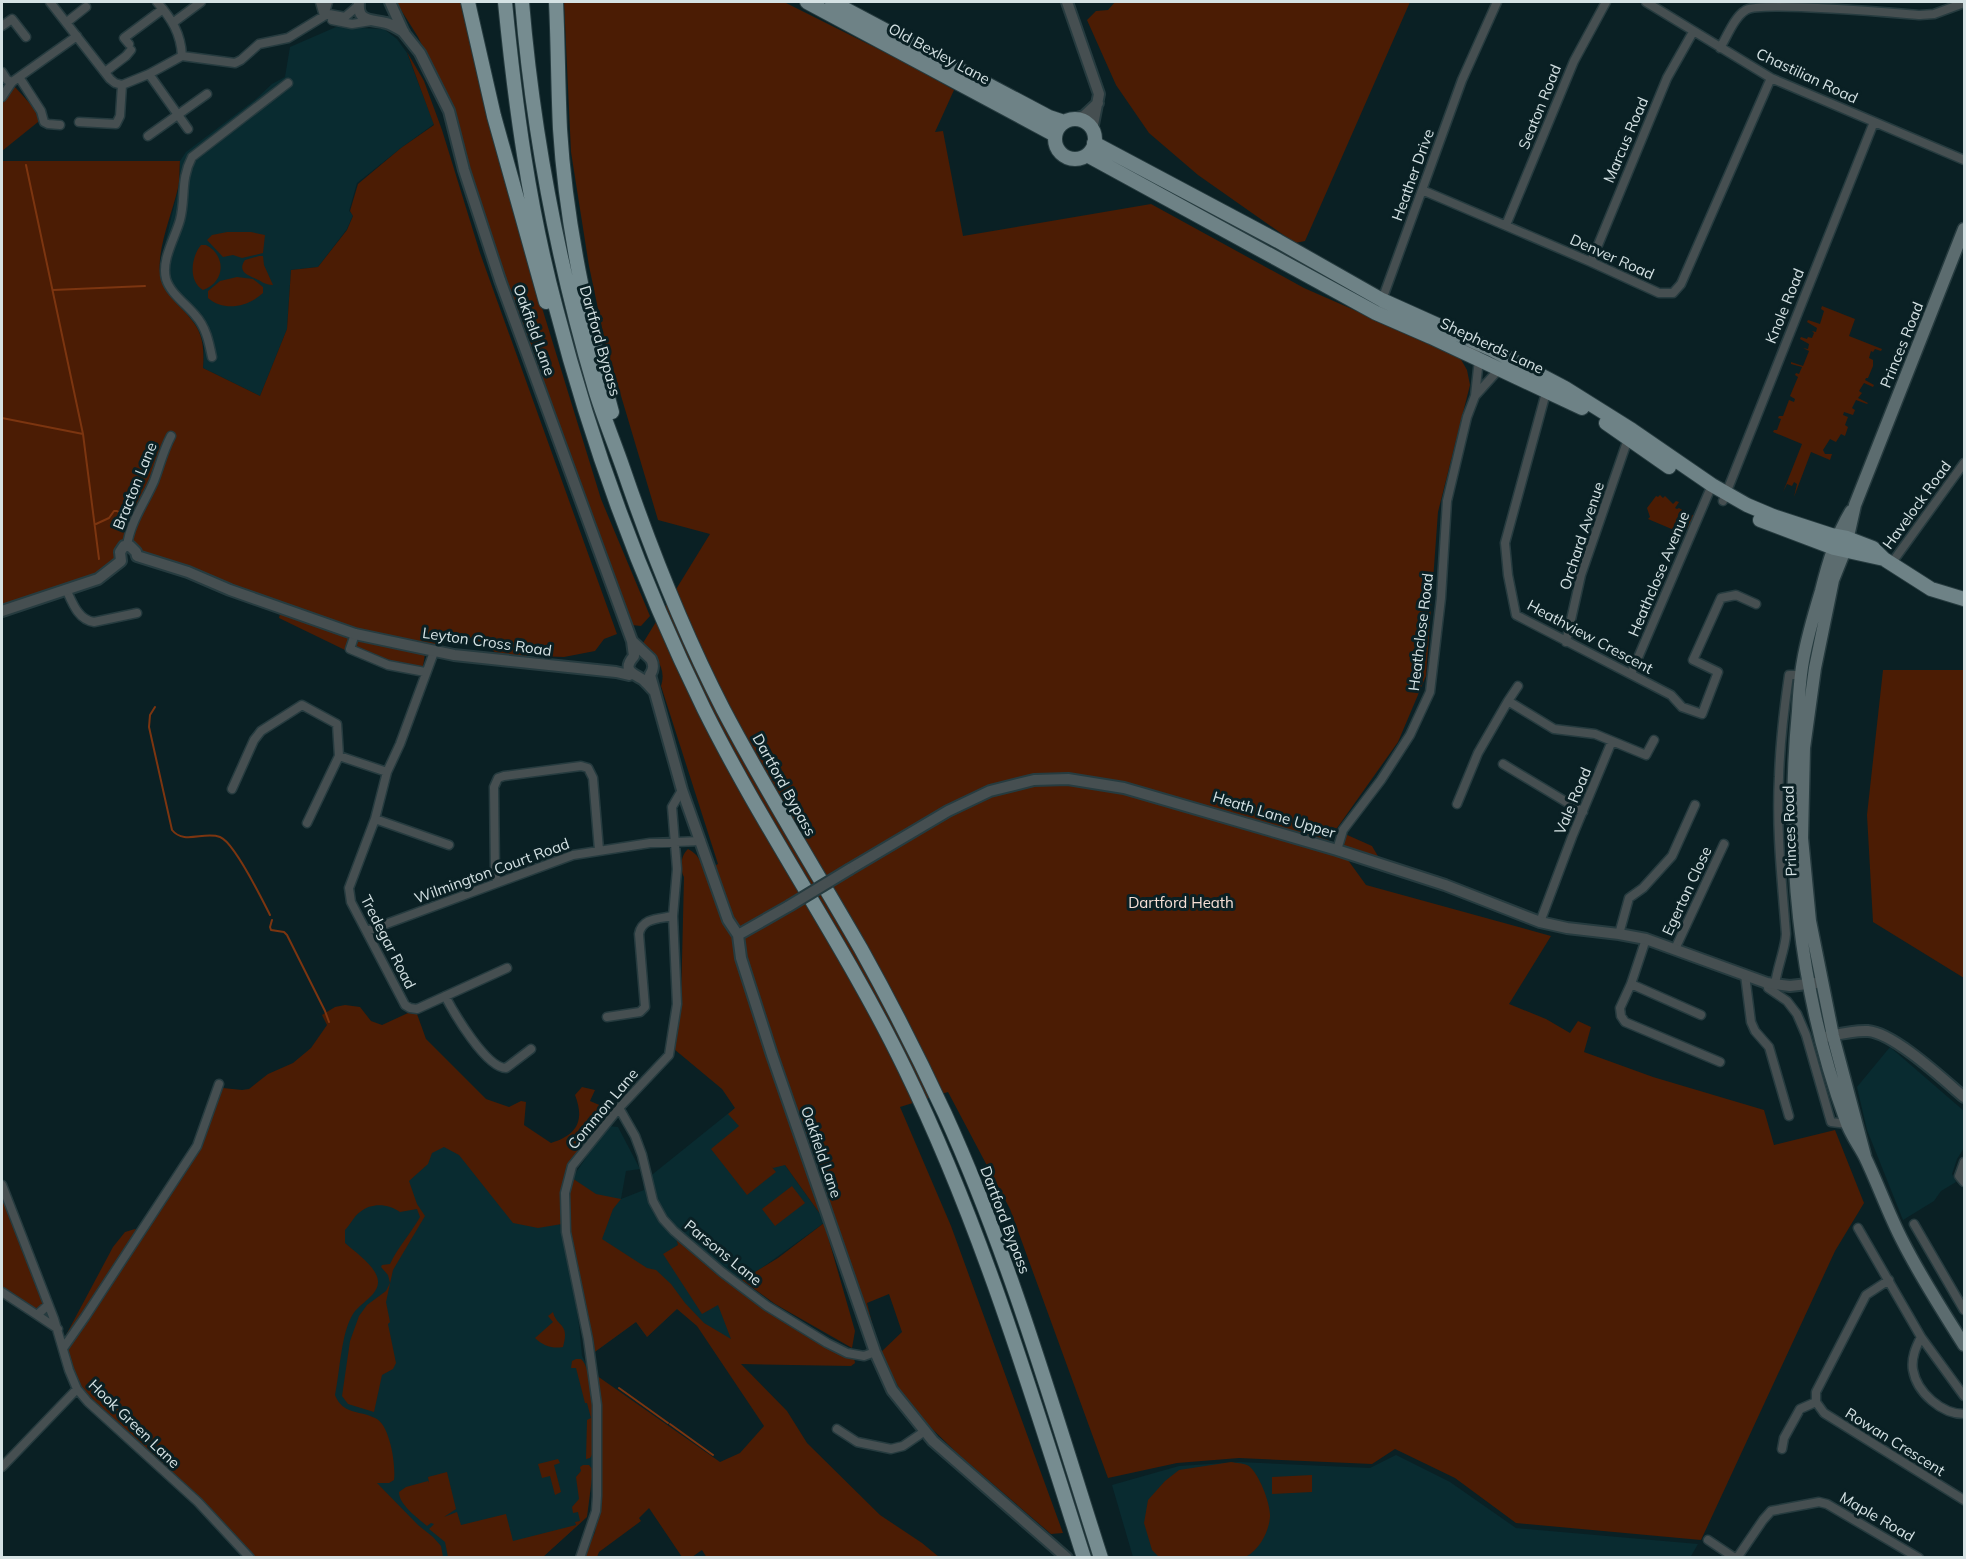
<svg xmlns="http://www.w3.org/2000/svg" width="1966" height="1559" font-family="Mulish,sans-serif">
  <style>
    .built { fill: #092b30 }
    .green { fill: #4b1c04 }
    .lines { fill: none; stroke-linecap: round; stroke-linejoin: round }
    .stream { stroke: #7c3510; stroke-width: 2 }
    .minor-casing { stroke: #263b3f; stroke-width: 11 }
    .tertiary-casing { stroke: #263b3f; stroke-width: 14 }
    .secondary-casing { stroke: #263b3f; stroke-width: 15 }
    .primary-casing { stroke: #263b3f; stroke-width: 16 }
    .trunk-casing { stroke: #263b3f; stroke-width: 16 }
    .minor { stroke: #464f51; stroke-width: 8 }
    .tertiary { stroke: #464f51; stroke-width: 10 }
    .secondary { stroke: #5c6c6f; stroke-width: 12 }
    .primary { stroke: #6e8286; stroke-width: 14 }
    .trunk { stroke: #768c90; stroke-width: 14 }
    .tertiary-bridge-casing { stroke: #263b3f; stroke-width: 14; stroke-linecap: butt }
    .tertiary-bridge { stroke: #464f51; stroke-width: 10 }
    .labels { text-anchor: middle; stroke-width: 6; stroke-linejoin: round; paint-order: stroke }
    .street-label { font-size: 15px; fill: #d5e2e4; stroke: #0a2024 }
    .park-label { font-size: 15px; fill: #f6dfd6; stroke: #0a2024 }
  </style>
  <rect width="100%" height="100%" fill="#0a2024"/>
  <!-- built -->
  <path class="built" d="M336,27L384,29L397,39L407,53L434,124L401,148L357,183L349,211L353,215L347,229L318,267L291,270L287,329L260,396L203,368L204,347L200,331L195,322L168,291L161,276L162,256L179,186L180,161L186,152L256,99L272,84L285,77L290,47Z
    M1890,1047L1964,1111V1148L1957,1159L1952,1174L1956,1182L1941,1191L1934,1201L1903,1220L1867,1130L1857,1087Z
    M281,1089L562,1184L558,1209L560,1226L571,1272L579,1325L582,1356L587,1365L591,1398L593,1470L587,1517L545,1555L469,1558L257,1557Z
    M735,1108L785,1165L823,1218L824,1223L731,1290V1340L677,1309L647,1337L636,1322L592,1354L572,1178L608,1126L618,1127L640,1169L626,1171L621,1199L644,1190L643,1182Z
    M1396,1455L1450,1482L1516,1528L1698,1544L1690,1558L1133,1557L1112,1485L1179,1466L1240,1462L1370,1468Z"/>
  <!-- green -->
  <path class="green" d="M396,2H466L506,180L543,311L601,499L650,616L641,626L632,625L492,244L449,101L418,37Z
    M564,2H784L912,66L954,90L935,132L943,131L963,236L1151,204L1304,288L1459,356L1467,370L1470,385L1438,512L1426,676L1398,742L1330,838L1324,850L1345,856L1366,885L1551,936L1509,1004L1546,1019L1570,1033L1578,1021L1591,1027L1584,1052L1653,1077L1764,1110L1774,1145L1835,1130L1864,1203L1835,1251L1701,1540L1516,1523L1455,1478L1395,1449L1372,1464L1239,1458L1177,1463L1108,1478L1010,1209L948,1092L900,1107L951,1226L1063,1533L1051,1534L958,1454L925,1422L905,1399L880,1353L902,1332L889,1294L867,1303L875,1335H873L830,1213L812,1132L823,1218L785,1165L773,1168L771,1166L776,1172L747,1195L711,1149L739,1126L728,1114L735,1108L722,1089L674,1049L681,1001L684,877C680,870 680,856 688,849C698,854 701,861 704,871L718,864L661,686C667,667 655,656 643,643L710,534L658,520L605,342L589,266L571,152Z
    M1115,2H1410L1305,241L1295,243L1198,175L1149,133L1116,85L1087,20L1096,11L1108,10Z
    M407,52L424,81L442,130L480,253L617,634L604,639L595,651L564,657L535,656L531,652L525,657L495,652L473,638L456,637L448,630L443,645H433L360,630L128,551L115,567L98,579L2,610V161H180C179,170 180,180 178,188C172,214 157,248 160,274C163,294 184,308 194,323C204,337 204,352 203,368L260,396L287,329L291,270L318,267L347,230L353,216L350,211L358,184L401,148L434,125Z
    M15,87L43,118L2,151V98Z
    M227,232H251L265,235L263,253L242,258L233,255L223,257L207,240L212,235Z
    M206,245C226,255 226,282 203,290C188,281 191,257 201,245Z
    M259,256H263L264,265L273,285C264,285 262,281 254,278C245,274 238,270 245,260Z
    M237,277L253,279L263,287V293C248,307 224,312 208,298V291L220,281Z
    M1822,306L1855,319L1849,336L1882,349L1881,351L1875,349L1873,352L1871,351L1869,358L1873,360V366L1868,378H1866L1865,380L1874,385L1873,387L1864,383L1859,391L1862,393L1858,398L1868,403L1867,404L1856,400L1852,408L1855,410L1853,415L1844,412L1843,415L1848,417L1845,425L1848,427L1845,436L1841,434L1836,442L1830,439L1823,450L1825,454H1832L1830,460L1811,452L1794,497L1797,484L1794,482L1792,486L1787,484L1783,492L1802,444L1773,432L1774,430H1777L1781,419L1778,418L1779,416H1783L1789,400L1794,402L1795,399L1790,396L1798,377L1795,375L1796,373L1799,374L1802,367L1791,364V362L1803,366L1809,351L1803,348L1808,349L1809,344L1800,339L1801,337L1807,339L1808,337L1812,338L1814,333L1812,331L1816,332L1817,328L1807,322L1808,320L1820,324L1824,311L1821,309Z
    M1660,495L1663,498L1665,496L1673,504L1676,501L1679,502L1675,508L1677,509L1679,508L1684,511L1683,514L1689,518L1692,515L1695,516L1689,529L1684,527L1681,533L1648,519L1650,517L1647,508L1656,496L1658,497Z
    M280,614L348,635L349,640L345,650L279,618Z
    M359,639L425,654L423,666L419,668L380,659L355,648Z
    M1883,670H1964V978L1873,922L1867,815Z
    M1345,834L1372,846L1379,858L1344,848L1343,840Z
    M345,1005L360,1007L371,1021L382,1025L408,1013L417,1014L426,1039L486,1099L509,1107L521,1101L526,1102L524,1125L551,1143C577,1135 585,1121 575,1095L582,1087L595,1090L590,1101L611,1110L567,1168L563,1182L562,1224L538,1228L513,1223L459,1155L444,1147L432,1153L428,1164L409,1181L417,1204L425,1216L393,1270L386,1302L390,1322L388,1324L396,1363L393,1369L382,1375L374,1412L348,1404L342,1396L350,1341L359,1316L367,1305L386,1291L390,1283L388,1275L381,1267L382,1265L390,1264C398,1247 411,1233 420,1217L417,1209L400,1212C389,1204 372,1202 360,1212C354,1216 350,1225 345,1230V1243C355,1252 377,1267 378,1281C379,1295 360,1303 353,1314C341,1333 340,1371 335,1395C343,1415 359,1410 375,1418C390,1424 396,1465 394,1480L389,1483H377L418,1525L433,1537L441,1546L443,1557H254L87,1397C73,1379 68,1357 66,1335L113,1247L125,1232L135,1229L140,1233L203,1135L223,1088L242,1090L249,1089L268,1074L293,1063L311,1048L327,1025L322,1015L335,1007Z
    M572,1178L596,1194L621,1199L613,1209L602,1239L647,1268L656,1270L671,1284L685,1303L704,1323L731,1339L718,1305L702,1314L663,1254L678,1245L676,1238L719,1276L766,1307L854,1357L855,1363L851,1366L741,1364L787,1411L807,1443L880,1515L922,1543L939,1557L707,1558L702,1550L692,1557H682L649,1508L639,1518L641,1521L599,1552L597,1557H584L595,1532L598,1511L593,1373L720,1462L740,1453L764,1426L697,1326L677,1309L647,1337L636,1322L592,1354C581,1298 561,1235 572,1178Z
    M2,1184L54,1319L32,1310L2,1290Z
    M792,1186L805,1203L775,1226L762,1209Z
    M824,1223L855,1331L852,1348L775,1304L742,1280L778,1258Z
    M553,1312C557,1328 570,1322 563,1347C553,1349 543,1346 535,1338L553,1322L548,1316Z
    M576,1359H581C595,1371 593,1433 593,1453L590,1458L586,1459L587,1420L591,1418L587,1403H585L576,1368H571L572,1361Z
    M558,1459L560,1463L554,1465L561,1492L555,1495L550,1476L542,1478L538,1464Z
    M1231,1462C1236,1463 1244,1463 1249,1466C1259,1474 1271,1504 1270,1517C1269,1531 1260,1549 1247,1556C1238,1559 1174,1558 1159,1557L1152,1550L1144,1523L1148,1500L1165,1481L1179,1470Z
    M583,1465H589L593,1470L587,1517L543,1557H448L445,1542L429,1529L434,1524L431,1523L427,1526C417,1517 399,1505 399,1492L406,1487L428,1481L429,1483L428,1477L447,1472L456,1509L444,1517L457,1512L461,1525L506,1514L513,1541L576,1525L575,1522L580,1521L578,1512L573,1513L572,1507L579,1499L576,1477L581,1471L580,1467Z
    M1312,1475V1492L1272,1494V1477Z"/>
  <g class="lines">
    <!-- stream -->
    <path class="stream" d="M26,165L83,434
      M53,290L145,286
      M2,418L83,434L99,559
      M96,524L109,518L114,511H117L125,516
      M155,707L150,715L149,727L172,830C184,845 204,831 220,837C234,842 262,899 270,915
      M272,920L270,927L271,930L284,932L287,935L325,1011L329,1022
      M619,1388L668,1423
      M670,1424L713,1455"/>
    <!-- minor casing -->
    <g class="minor-casing">
      <path id="minor" d="M50,2L110,79L115,83L122,85L149,74L182,56L235,63L241,60L259,44L288,38L324,16L329,14L345,17L359,5
        M157,2C171,18 181,33 182,56
        M320,2L324,16
        M1646,2L1771,78L1964,160
        M324,16L328,2
        M332,20L352,24L371,21
        M67,22L86,7
        M174,22L201,2
        M2,26L12,19L26,37
        M129,44L124,38L163,9
        M1720,48C1727,37 1734,17 1746,10C1760,1 1894,13 1920,15L1934,14L1964,3
        M2,72L7,80L12,82L77,36
        M105,72L126,56L131,50
        M149,74L188,129
        M19,77L41,111L44,122L48,124L60,125
        M2,97L12,82
        M79,122L116,124L120,116L122,85
        M148,136L207,94
        M1422,190L1591,262L1659,293H1673L1681,284L1771,78
        M1506,225L1574,61L1606,2
        M1591,262L1667,78L1693,32
        M1395,315L1385,309L1382,300L1462,80L1497,2
        M212,357C209,342 206,327 195,315C186,304 170,293 166,279C161,260 175,238 180,220C186,197 180,180 192,157L288,83
        M1547,389L1505,543L1508,575L1516,615L1671,695L1682,707L1702,714L1718,672L1693,660L1721,598L1736,595L1756,604
        M1475,396L1501,367
        M1723,501L1874,122
        M127,546C130,522 145,502 154,481C160,465 163,451 171,436
        M1891,564L1964,463
        M66,589C72,602 78,620 94,622L137,613
        M355,634L350,649L388,665L425,672
        M1566,642L1581,575L1628,439
        M434,652L400,744L387,772L375,819L349,888L351,902L405,1005L410,1008L417,1009L507,968
        M1631,674L1712,485
        M1508,701L1518,686
        M339,756L387,772
        M1503,764L1583,812
        M232,789L254,740L261,731L302,705L337,724L339,756L307,823
        M1457,804L1478,753L1508,701L1554,729L1595,734L1612,741
        M375,819L449,845
        M1337,850L1343,830L1381,780L1410,735L1430,692L1441,598L1447,501L1467,417L1475,396L1479,359L1468,339
        M497,882L495,872L494,787L498,778L504,776L581,766L588,768L593,778L599,850
        M1540,922L1572,837L1612,741L1646,755L1654,740
        M367,931L573,855L650,843L701,841
        M1619,934L1629,898L1643,888L1672,856L1695,805
        M1646,939L1631,984L1620,1008L1621,1016L1625,1022L1720,1062
        M1675,949L1724,844
        M1745,975L1751,1022L1755,1031L1769,1047L1789,1116
        M1767,983L1768,988L1787,1001L1797,1014L1806,1035L1831,1122L1847,1124
        M1631,984L1701,1015
        M1775,985C1777,967 1785,951 1786,934C1782,882 1776,829 1779,777C1780,743 1784,709 1789,675H1801
        M445,996C454,1013 486,1068 506,1068L531,1049
        M607,1017L640,1012L645,1007L639,934C642,918 658,919 673,916
        M619,1108L635,1136L642,1155L653,1201L663,1219L674,1231L722,1272L767,1306L827,1343L847,1353L864,1356L875,1352
        M1964,1162L1959,1176L1964,1182
        M2,1185L54,1319L69,1370L77,1389L88,1402L198,1502L250,1558
        M1914,1224L1964,1310
        M1858,1228L1921,1337L1964,1396
        M2,1292L37,1315L48,1305
        M37,1315L58,1329
        M1921,1337C1916,1347 1911,1358 1913,1370C1917,1393 1942,1414 1964,1414
        M64,1347L85,1317L197,1146L219,1084
        M1816,1402L1824,1413L1964,1500
        M837,1429L857,1442L891,1449L903,1446L925,1431
        M1782,1449L1784,1438L1800,1409L1816,1402V1392L1866,1295L1889,1280
        M2,1467L77,1389
        M1708,1540L1735,1558
        M580,1558L596,1511L597,1496V1405L588,1339L566,1232L565,1193L572,1166L619,1108L669,1055L677,1004L673,916L677,869L672,807L682,790
        M1737,1558L1763,1520L1771,1511L1819,1502L1827,1504L1919,1558"/>
    </g>
    <!-- tertiary casing -->
    <g class="tertiary-casing">
      <path id="tertiary" d="M359,2C357,23 372,19 386,23C392,24 398,29 404,32
        M390,2L404,33L420,53L449,111L464,170L500,280L632,641L634,656C622,670 632,673 642,679C646,682 650,687 654,691
        M1067,2L1099,94L1092,130
        M1074,119L1084,116L1098,103
        M121,561L120,552L124,546H130L136,552L137,556L188,572L230,590L355,634L454,655L616,672L629,675L631,674
        M2,611L98,579L121,561
        M632,641L651,659C654,665 654,669 650,675L682,790L728,920L738,935L741,958L772,1055L875,1352L892,1390L933,1441L1067,1558
        M850,869L948,811L990,791L1034,780L1068,779L1124,788L1337,850L1445,885L1540,922L1567,928L1619,934L1646,939L1767,983L1790,986L1816,983
        M738,935L789,906
        M1821,1038C1836,1035 1852,1030 1868,1031C1894,1033 1944,1080 1964,1097"/>
    </g>
    <!-- secondary casing -->
    <g class="secondary-casing">
      <path id="secondary" d="M1851,511C1836,536 1828,563 1821,591C1814,614 1807,637 1803,661C1800,677 1799,694 1798,711C1785,848 1798,990 1846,1121C1850,1134 1859,1145 1865,1157C1878,1184 1888,1213 1902,1240C1920,1276 1942,1310 1964,1345
        M1865,1156L1833,1036L1810,921L1802,838L1804,748L1815,668L1833,580L1845,550L1855,505L1964,229"/>
    </g>
    <!-- primary casing -->
    <g class="primary-casing">
      <path id="primary" d="M807,2L1055,135
        M832,2L1049,117L1064,122
        M1055 139a20 20 0 1 1 40 0a20 20 0 1 1-40 0Z
        M1094,143L1278,241L1382,300L1491,349L1565,388L1632,430L1712,485L1747,505L1773,516L1831,535L1847,538L1873,548L1884,559L1931,589L1964,599
        M1087,155L1376,313L1431,337L1582,408
        M1606,423L1669,467
        M1760,520L1834,548L1884,559"/>
    </g>
    <!-- trunk casing -->
    <g class="trunk-casing">
      <path id="trunk" d="M468,2L494,116L546,302
        M505,2C515,104 529,208 556,308C592,447 641,580 704,709C765,832 845,945 905,1069C981,1225 1031,1392 1084,1558
        M522,2C533,133 558,263 595,389C603,416 614,442 623,468C651,550 683,631 723,709C766,791 815,869 861,949C891,1003 919,1058 945,1114C1010,1257 1053,1408 1101,1558
        M556,2C558,44 558,87 560,129C566,225 587,320 612,412"/>
    </g>
    <!-- minor -->
    <use href="#minor" class="minor"/>
    <!-- tertiary -->
    <use href="#tertiary" class="tertiary"/>
    <!-- secondary -->
    <use href="#secondary" class="secondary"/>
    <!-- primary -->
    <use href="#primary" class="primary"/>
    <!-- trunk -->
    <use href="#trunk" class="trunk"/>
    <!-- tertiary-bridge casing -->
    <g class="tertiary-bridge-casing">
      <path id="tertiary-bridge" d="M789,906L850,869"/>
    </g>
    <!-- tertiary-bridge -->
    <use href="#tertiary-bridge" class="tertiary-bridge"/>
  </g>
  <g class="labels">
    <!-- street labels -->
    <g class="street-label">
      <text transform="translate(939 54) rotate(28)" y="5">Old Bexley Lane</text>
      <text transform="translate(1807 76) rotate(25)" y="5">Chastilian Road</text>
      <text transform="translate(1540 107) rotate(-68)" y="5">Seaton Road</text>
      <text transform="translate(1626 140) rotate(-67)" y="5">Marcus Road</text>
      <text transform="translate(1413 175) rotate(-70)" y="5">Heather Drive</text>
      <text transform="translate(1612 257) rotate(24)" y="5">Denver Road</text>
      <text transform="translate(1785 306) rotate(-68)" y="5">Knole Road</text>
      <text transform="translate(534 330) rotate(70)" y="5">Oakfield Lane</text>
      <text transform="translate(600 341) rotate(74)" y="5">Dartford Bypass</text>
      <text transform="translate(1902 345) rotate(-68)" y="5">Princes Road</text>
      <text transform="translate(1492 346) rotate(25)" y="5">Shepherds Lane</text>
      <text transform="translate(135 486) rotate(-68)" y="5">Bracton Lane</text>
      <text transform="translate(1917 505) rotate(-54)" y="5">Havelock Road</text>
      <text transform="translate(1582 536) rotate(-72)" y="5">Orchard Avenue</text>
      <text transform="translate(1659 574) rotate(-67)" y="5">Heathclose Avenue</text>
      <text transform="translate(1421 632) rotate(-83)" y="5">Heathclose Road</text>
      <text transform="translate(1590 637) rotate(28)" y="5">Heathview Crescent</text>
      <text transform="translate(487 642) rotate(8)" y="5">Leyton Cross Road</text>
      <text transform="translate(784 785) rotate(61)" y="5">Dartford Bypass</text>
      <text transform="translate(1573 801) rotate(-67)" y="5">Vale Road</text>
      <text transform="translate(1274 815) rotate(17)" y="5">Heath Lane Upper</text>
      <text transform="translate(1790 831) rotate(-92)" y="5">Princes Road</text>
      <text transform="translate(492 871) rotate(-20)" y="5">Wilmington Court Road</text>
      <text transform="translate(1687 891) rotate(-65)" y="5">Egerton Close</text>
      <text transform="translate(388 942) rotate(63)" y="5">Tredegar Road</text>
      <text transform="translate(603 1109) rotate(-50)" y="5">Common Lane</text>
      <text transform="translate(821 1152) rotate(71)" y="5">Oakfield Lane</text>
      <text transform="translate(1005 1220) rotate(69)" y="5">Dartford Bypass</text>
      <text transform="translate(723 1253) rotate(39)" y="5">Parsons Lane</text>
      <text transform="translate(134 1424) rotate(44)" y="5">Hook Green Lane</text>
      <text transform="translate(1895 1442) rotate(32)" y="5">Rowan Crescent</text>
      <text transform="translate(1877 1517) rotate(30)" y="5">Maple Road</text>
    </g>
    <!-- park labels -->
    <g class="park-label">
      <text x="1181" y="908">Dartford Heath</text>
    </g>
  </g>
  <!-- border -->
  <rect width="1966" height="1559" fill="none" stroke="#d5e2e4" stroke-width="6"/>
</svg>
